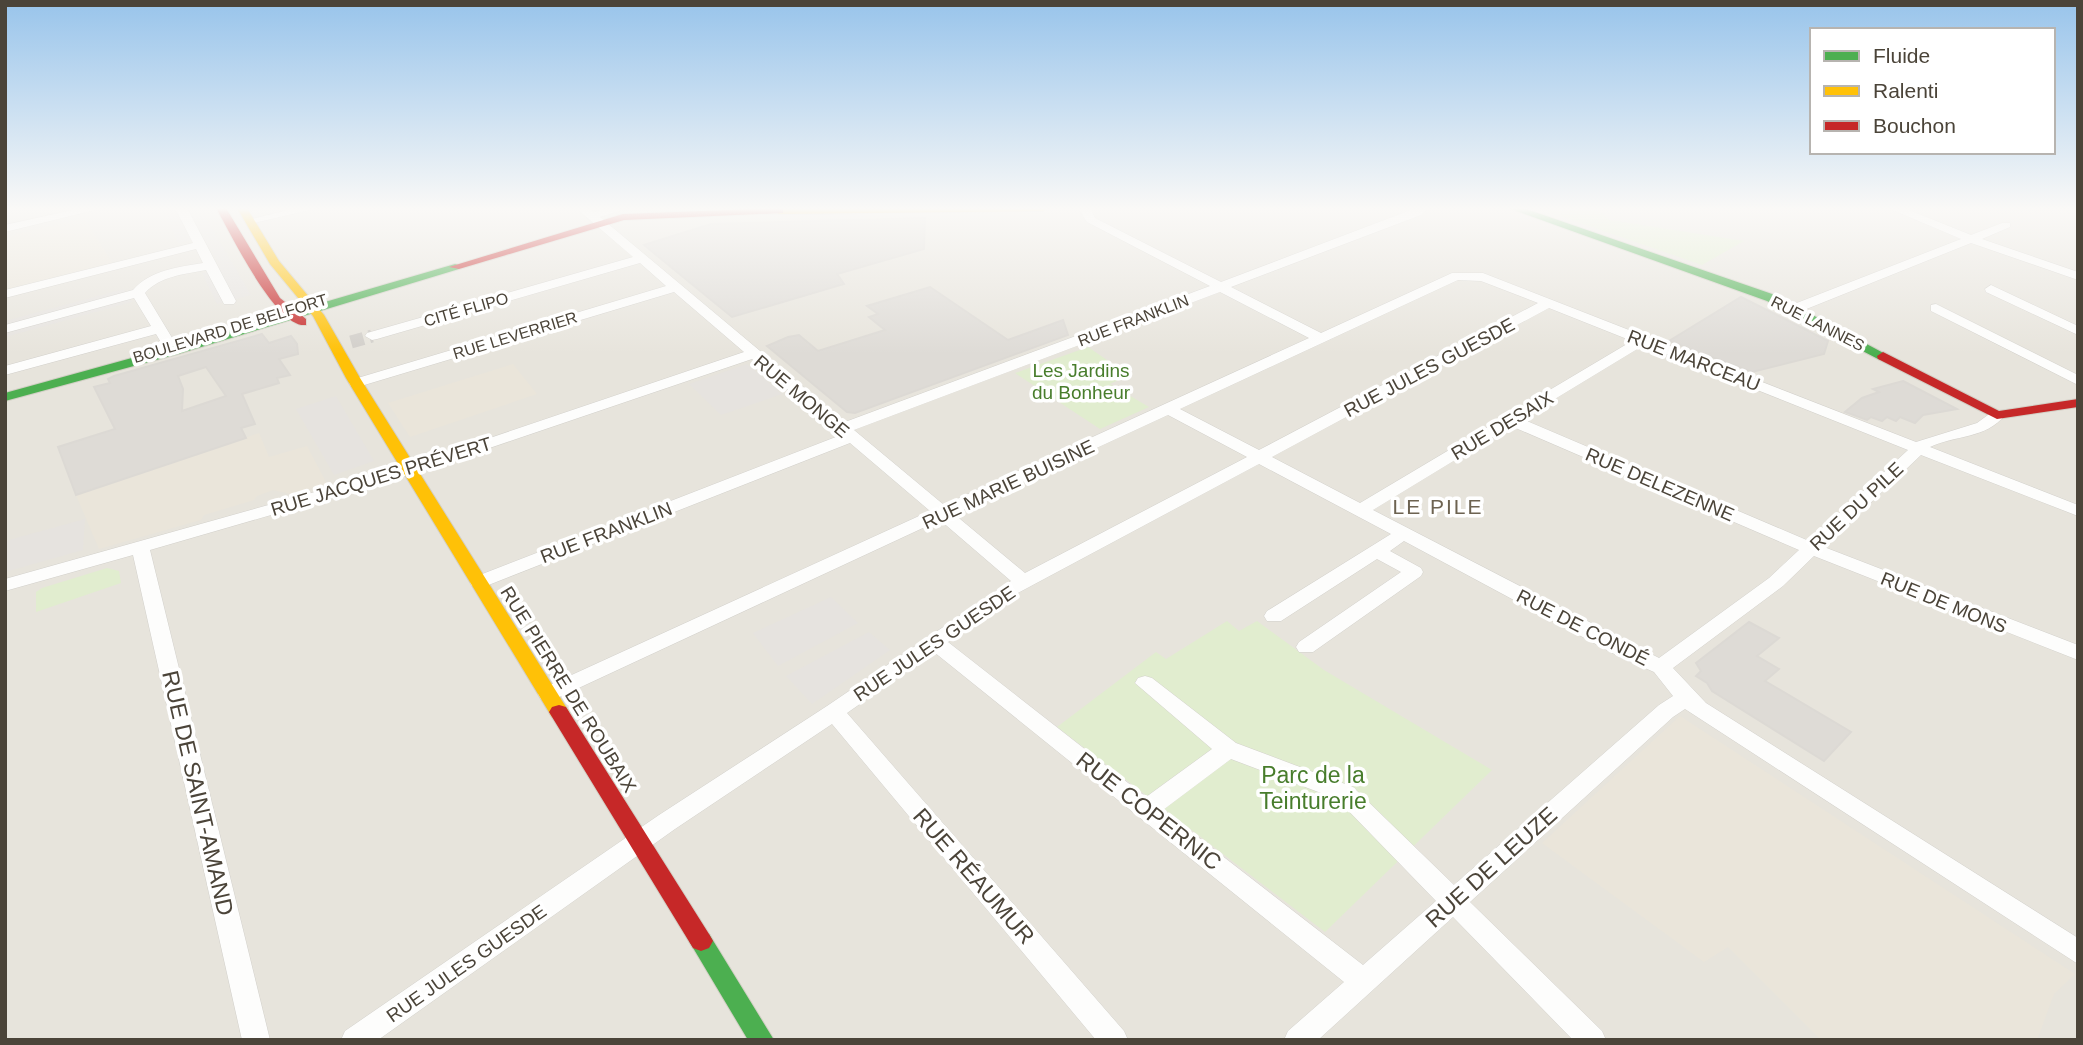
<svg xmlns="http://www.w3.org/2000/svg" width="2083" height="1045" font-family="Helvetica,sans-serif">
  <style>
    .residential { fill: #e7e4dc }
    .education { fill: #eae5da }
    .green { fill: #e1edcf }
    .parking { fill: #e6e3df }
    .building { fill: #dedbd6; stroke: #dcd9d4; stroke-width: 2; fill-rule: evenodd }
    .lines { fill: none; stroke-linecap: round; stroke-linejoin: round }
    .street-tunnel { stroke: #d2cfca; stroke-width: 13; stroke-dasharray: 13 6; stroke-linecap: butt }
    .street-casing { stroke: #d2d0cb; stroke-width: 1 }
    .fast-casing { stroke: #d2cfc5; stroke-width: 2 }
    .slow-casing { stroke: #d2cfc5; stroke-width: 2 }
    .jam-casing { stroke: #d2cfc5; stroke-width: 2 }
    .street { fill: #fdfdfc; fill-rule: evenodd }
    .fast { fill: #4caf50; fill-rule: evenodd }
    .slow { fill: #ffc107; fill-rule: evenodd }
    .jam { fill: #c62828; fill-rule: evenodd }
    .labels { text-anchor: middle; stroke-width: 7; stroke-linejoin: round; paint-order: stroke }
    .far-street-label { font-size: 16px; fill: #4b4439; stroke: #fff }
    .street-label { font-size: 19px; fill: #4b4439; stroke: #fff }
    .park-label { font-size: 19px; fill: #487d2c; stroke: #fff }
    .neighbourhood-label { font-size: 21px; letter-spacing: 2px; fill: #6d6351; stroke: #fff }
    .near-park-label { font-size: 23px; fill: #487d2c; stroke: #fff }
    .near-street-label { font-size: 23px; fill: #4b4439; stroke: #fff }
  </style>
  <rect width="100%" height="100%" fill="#f4f2ee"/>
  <!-- residential -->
  <path class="residential" d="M5,208H2078V1040H5Z"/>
  <!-- education -->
  <path class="education" d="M84,218L113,264L5,291V237Z
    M513,364L537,394L410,437L388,403Z
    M259,433L269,457L307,446L327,484L291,494L273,490L257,496L254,500L204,515L201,520L99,549L76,495Z
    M1680,716L2075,974L2054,994L2037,1040H1821L1728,947L1704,962L1542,843Z"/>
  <!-- green -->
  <path class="green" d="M1537,208H1597L1610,220L1744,241L1702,265Z
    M1088,347L1129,375L1110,384L1149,407L1100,429L1015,373Z
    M107,568L119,571L121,583L36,612V592L42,588Z
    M1227,621L1239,631L1257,621L1324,670L1492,770L1325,932L1057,727L1156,652L1166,659Z"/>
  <!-- parking -->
  <path class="parking" d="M161,208H174L191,240L179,243Z
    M187,208H200L251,295L217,304L202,273L221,268Z
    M124,289L132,302L5,337V321Z
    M747,364L782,394L721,415L689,384Z
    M336,396L374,461L334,475L296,409Z
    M85,519L83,550L5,572V541Z
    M831,597L858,623L778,666L753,633Z
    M869,632L890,650L812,704L786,676Z"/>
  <!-- building -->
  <path class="building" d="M925,218L924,249L837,274L844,284L732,317L644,245L711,224Z
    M930,287L1008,340L1063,320L1068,335L855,413L847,412L767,346L788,337L799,335L818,351L885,330L869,317L878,314L867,306Z
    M1741,297L1828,341L1824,354L1752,372L1669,341Z
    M262,334L269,343L291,336L297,344L298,354L279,359L290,375L277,378L279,383L242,394L255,424L241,428L246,438L76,495L58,447L115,429L94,387L110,383L108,379L114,376ZM206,367L226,396L182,411L183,389L178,376Z
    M1903,381L1957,409L1923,415L1915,423L1900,417L1896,421L1887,417L1882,421L1871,417L1867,420L1845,412L1862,398L1879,392L1873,389Z
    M1749,622L1779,638L1757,656L1779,669L1765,681L1851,732L1824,761L1712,691L1707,683L1696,676L1701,671L1696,663Z"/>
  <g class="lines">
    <!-- street-tunnel -->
    <path class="street-tunnel" d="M351,342L372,336"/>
    <!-- street casing -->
    <g class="street-casing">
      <path id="street" d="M82,208H103L5,232V225Z
        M175,208H187L236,301L234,304H224L206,270C185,274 160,276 145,293L180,351L178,354H168L156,334L5,375V366L151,326L134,298L5,333V325L133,290C150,270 179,267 203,263L196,249L5,298V290L193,243Z
        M296,208H318L250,224L244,221Z
        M576,208H589L594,212L609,208H628L600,217L845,422L1210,286L1087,222L1078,208H1090L1095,218L1221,282L1416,208H1428L1421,215L1231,287L1321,333L1452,273H1483L1916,442L1977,423L1992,412H2002L2005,415C1986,439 1955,435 1930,447L2078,505V516L1921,455L1824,547L2078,645V660L1814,556L1783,586L1673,668L1706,703L2078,938V964L1685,709L1673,717L1470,902L1602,1031L1606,1040H1573L1453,917L1318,1040H1284L1288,1031L1344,982L934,652L847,713L1124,1031L1128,1040H1096L832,724L675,829L378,1040H341L345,1031L659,815L827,706L1011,581L940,520L555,699L548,702L541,699L538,694L541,689L930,511L850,443L486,586H472L470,582L472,578L841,435L752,359L416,473L150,550L270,1040H242L133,555L5,591V579L404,467L744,352L674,292L361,386H351L349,383L351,380L666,286L640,263L377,339L372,340L365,336L367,333L633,257ZM1458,280L1481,281L1538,303L1259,450L1180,409ZM1220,292L1309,338L944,505L854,430ZM1549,308L1632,341L1360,503L1272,457ZM1644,345L1908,450L1809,541L1522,419ZM1168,415L1247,457L1025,573L954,514ZM1511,426L1799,550L1769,578L1659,658L1373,510ZM1259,464L1391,534L1267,611L1264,616L1267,621H1281L1377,559L1401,572L1299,642L1296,647L1299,652H1313L1421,576L1423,572L1421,568L1390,551L1404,541L1618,656L1654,672L1673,696L1659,705L1454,885L1353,787L1236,743L1152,678L1145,676L1138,678L1135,683L1212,749L1146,797L948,642L1016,594ZM1231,759L1337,799L1436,901L1363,965L1163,810Z
        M1888,208H1904L1971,235L2002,223H2010V227L1982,239L2078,272V280L1971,243L1799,312H1789V306L1961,239Z
        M1991,285L2078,326V335L1986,292L1985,289Z
        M1936,304L2078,375V385L1931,311V305Z"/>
    </g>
    <!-- fast casing -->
    <g class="fast-casing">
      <path id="fast" d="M1508,208H1523L1775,295L1889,356L1883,360L1878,359L1767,301Z
        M455,264L459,265V269L178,354L5,401V393L168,348Z
        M701,931L709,934L774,1040H748L689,941L693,934Z"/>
    </g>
    <!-- slow casing -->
    <g class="slow-casing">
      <path id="slow" d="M237,208H247L279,261L324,315L360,378L566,707L569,712L566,717L559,719L552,717L346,378L313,316L270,264Z
        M1048,208L1043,211L779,214L774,211L779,208Z"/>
    </g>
    <!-- jam casing -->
    <g class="jam-casing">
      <path id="jam" d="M216,208H226L280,298L306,319V325C276,329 230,232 216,208Z
        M778,208L783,209V213L624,220L459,269L449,267L623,214Z
        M1883,352L1999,411L2078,399V407L1997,419L1878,359L1877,356Z
        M559,705L566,707L709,934L713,941L709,948L701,951L693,948L549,712L552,707Z"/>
    </g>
    <!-- street -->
    <use href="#street" class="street"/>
    <!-- fast -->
    <use href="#fast" class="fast"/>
    <!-- slow -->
    <use href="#slow" class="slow"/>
    <!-- jam -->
    <use href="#jam" class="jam"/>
  </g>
  <!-- sky -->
  <linearGradient id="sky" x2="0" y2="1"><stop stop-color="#98c4eb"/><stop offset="0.59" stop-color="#faf9f7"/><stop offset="1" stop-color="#faf9f7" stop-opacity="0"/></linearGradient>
  <rect width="2083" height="354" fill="url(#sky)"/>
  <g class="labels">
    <!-- far-street labels -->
    <g class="far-street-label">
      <text transform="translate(466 309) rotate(-16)" y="6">CITÉ FLIPO</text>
      <text transform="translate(1133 320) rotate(-21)" y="6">RUE FRANKLIN</text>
      <text transform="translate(1818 323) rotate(27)" y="6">RUE LANNES</text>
      <text transform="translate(230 328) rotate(-17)" y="6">BOULEVARD DE BELFORT</text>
      <text transform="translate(515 335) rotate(-17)" y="6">RUE LEVERRIER</text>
    </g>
    <!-- street labels -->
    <g class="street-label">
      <text transform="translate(1694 360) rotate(21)" y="7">RUE MARCEAU</text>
      <text transform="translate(1429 367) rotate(-28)" y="7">RUE JULES GUESDE</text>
      <text transform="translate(802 396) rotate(40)" y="7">RUE MONGE</text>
      <text transform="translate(1502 425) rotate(-31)" y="7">RUE DESAIX</text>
      <text transform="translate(381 476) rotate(-17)" y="7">RUE JACQUES PRÉVERT</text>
      <text transform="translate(1008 484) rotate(-25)" y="7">RUE MARIE BUISINE</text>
      <text transform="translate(1660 484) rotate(23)" y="7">RUE DELEZENNE</text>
      <text transform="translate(1856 506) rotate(-43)" y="7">RUE DU PILE</text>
      <text transform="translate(606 532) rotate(-21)" y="7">RUE FRANKLIN</text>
      <text transform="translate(1944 602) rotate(22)" y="7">RUE DE MONS</text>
      <text transform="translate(1583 627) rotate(27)" y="7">RUE DE CONDÉ</text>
      <text transform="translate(934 643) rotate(-34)" y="7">RUE JULES GUESDE</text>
      <text transform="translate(569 689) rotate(58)" y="7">RUE PIERRE DE ROUBAIX</text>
      <text transform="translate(466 963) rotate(-35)" y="7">RUE JULES GUESDE</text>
    </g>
    <!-- park labels -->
    <g class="park-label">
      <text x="1081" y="377">Les Jardins<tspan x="1081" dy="22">du Bonheur</tspan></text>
    </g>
    <!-- neighbourhood labels -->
    <g class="neighbourhood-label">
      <text x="1438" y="514">LE PILE</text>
    </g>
    <!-- near-park labels -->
    <g class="near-park-label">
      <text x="1313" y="783">Parc de la<tspan x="1313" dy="26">Teinturerie</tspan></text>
    </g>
    <!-- near-street labels -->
    <g class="near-street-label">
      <text transform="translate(198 793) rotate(77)" y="8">RUE DE SAINT-AMAND</text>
      <text transform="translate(1149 811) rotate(38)" y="8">RUE COPERNIC</text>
      <text transform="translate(1491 867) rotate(-42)" y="8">RUE DE LEUZE</text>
      <text transform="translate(974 876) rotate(49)" y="8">RUE RÉAUMUR</text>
    </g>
  </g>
  <!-- border -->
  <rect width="2083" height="1045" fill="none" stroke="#4b4439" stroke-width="14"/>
  <!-- legend -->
  <rect x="1810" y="28" width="245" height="126" fill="#ffffff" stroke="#b7b4b0" stroke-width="2"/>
  <rect x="1824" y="51" width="35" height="10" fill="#4caf50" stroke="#b7b4b0" stroke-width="2"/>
  <text x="1873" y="63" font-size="21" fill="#4b4439">Fluide</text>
  <rect x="1824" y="86" width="35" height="10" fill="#ffc107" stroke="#b7b4b0" stroke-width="2"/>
  <text x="1873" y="98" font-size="21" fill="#4b4439">Ralenti</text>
  <rect x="1824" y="121" width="35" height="10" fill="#c62828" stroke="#b7b4b0" stroke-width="2"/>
  <text x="1873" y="133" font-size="21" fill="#4b4439">Bouchon</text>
</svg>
